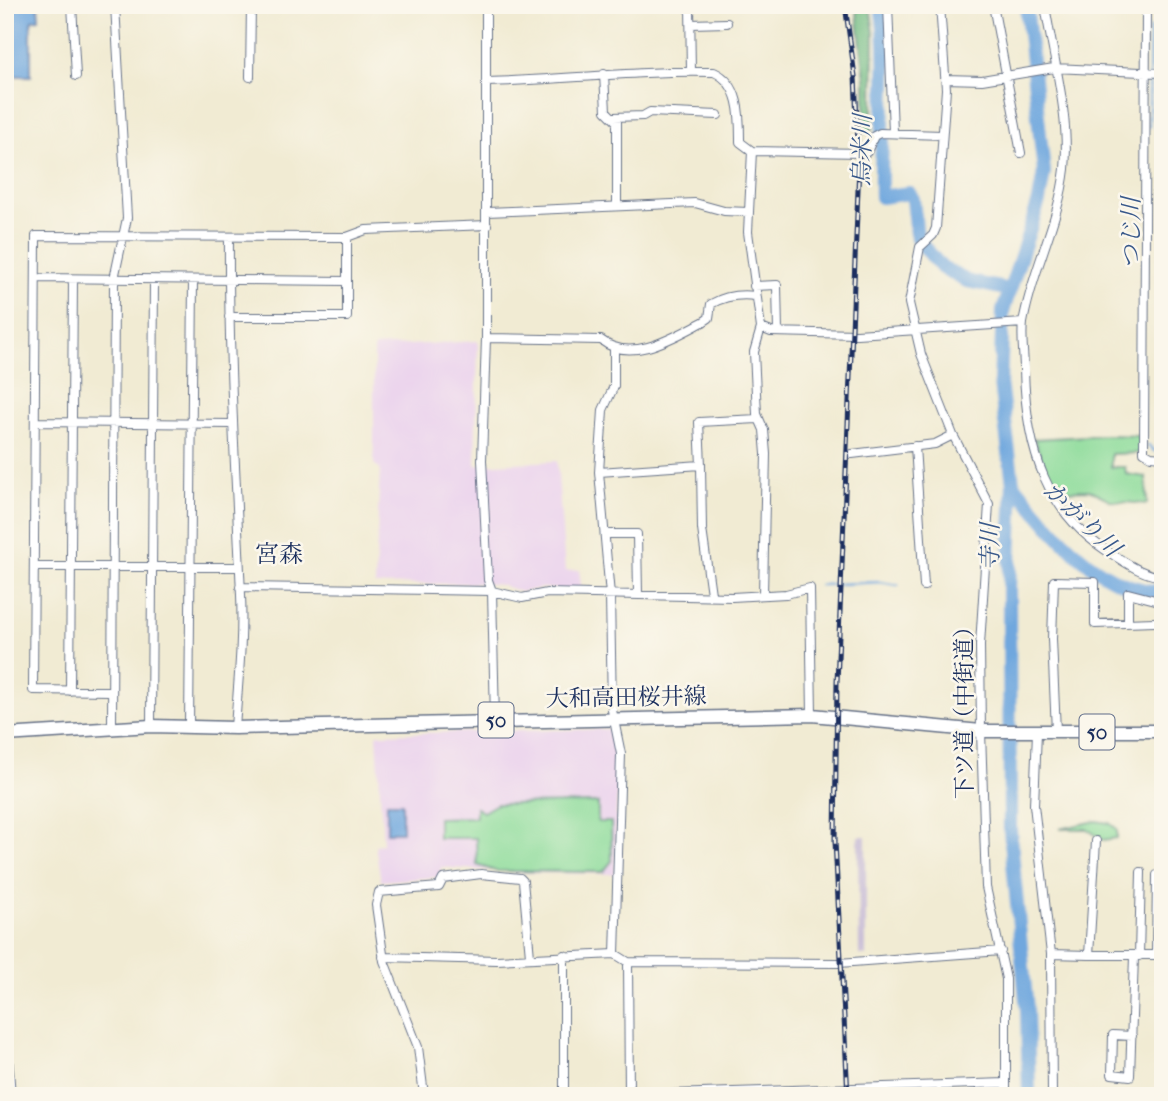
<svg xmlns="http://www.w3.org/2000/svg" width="1168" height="1101" font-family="'IM FELL French Canon','Noto Serif JP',serif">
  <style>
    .built { fill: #ead1ed }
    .industrial { fill: #cabfd7 }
    .green { fill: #8cdb9a; stroke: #54857c; stroke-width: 2 }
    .forest { fill: #71bb82; stroke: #467570; stroke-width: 2 }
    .water { fill: #70a7de; stroke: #466b9e; stroke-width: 2 }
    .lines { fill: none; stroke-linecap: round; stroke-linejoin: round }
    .stream { stroke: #70a7de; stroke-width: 2.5 }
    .river { stroke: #70a7de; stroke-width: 14 }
    .minor-casing { stroke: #667187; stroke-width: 10 }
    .primary-casing { stroke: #667187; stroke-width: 15 }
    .minor { stroke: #fff; stroke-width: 8 }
    .primary { stroke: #fff; stroke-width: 12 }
    .rail-casing { stroke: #1b2f5e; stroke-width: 5 }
    .rail { stroke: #fbf7ec; stroke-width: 2.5; stroke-dasharray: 8; stroke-linecap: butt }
    .labels { text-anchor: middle; stroke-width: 5; stroke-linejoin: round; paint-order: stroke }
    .shield { fill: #fbf7ec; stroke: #5e6b89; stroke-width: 2 }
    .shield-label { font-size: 21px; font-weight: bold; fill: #1b2f5e }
    .street-label { font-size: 23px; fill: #1b2f5e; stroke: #fbf7ec }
    .water-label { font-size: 24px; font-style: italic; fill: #39598b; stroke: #fbf7ec }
    .neighbourhood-label { font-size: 24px; fill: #1b2f5e; stroke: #fbf7ec }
  </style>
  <rect width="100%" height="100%" fill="#fbf7ec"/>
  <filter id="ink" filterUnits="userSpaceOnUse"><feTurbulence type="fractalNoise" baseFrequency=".0143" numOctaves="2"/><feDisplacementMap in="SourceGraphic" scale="14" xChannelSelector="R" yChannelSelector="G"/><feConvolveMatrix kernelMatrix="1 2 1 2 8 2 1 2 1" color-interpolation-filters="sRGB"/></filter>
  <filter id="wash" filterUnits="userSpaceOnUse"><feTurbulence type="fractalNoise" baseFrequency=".00686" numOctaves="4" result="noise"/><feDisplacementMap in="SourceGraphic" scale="28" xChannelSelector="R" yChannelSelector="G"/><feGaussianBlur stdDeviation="1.57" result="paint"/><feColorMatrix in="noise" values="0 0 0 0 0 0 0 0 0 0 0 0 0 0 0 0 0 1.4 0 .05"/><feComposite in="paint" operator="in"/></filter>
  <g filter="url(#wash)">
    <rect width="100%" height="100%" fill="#f1ebd3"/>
    <!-- built -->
    <path class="built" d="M478,341L475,465L557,461L565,571L579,570L582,591L542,588L521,592L502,585L481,583L375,585L380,469L374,464V347Z
      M612,729L617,779L615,874L518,873L441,867L439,877L381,881L375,845L383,844L377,734Z"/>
    <!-- industrial -->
    <path class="industrial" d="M858,836H866V956L859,955Z"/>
    <!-- green -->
    <path class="green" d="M1107,435L1140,436V453L1111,454V467H1125L1126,474L1146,477L1147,504L1112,501L1090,490L1054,491L1034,439Z
      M598,803V822H611L612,861L603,872L495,871L477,865L476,838H438V818L476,817V808L483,812L497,804Z
      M1096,821L1109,823L1117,829V838L1103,840L1087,829H1059Z"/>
    <!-- forest -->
    <path class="forest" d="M856,5H870L874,33L873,116L872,129L868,133L865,132V79Z"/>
    <!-- water -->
    <path class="water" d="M5,5H38L39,19L32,20L31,24V76H5Z
      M387,803H402V832H387Z"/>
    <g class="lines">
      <!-- stream -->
      <path class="stream" d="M1149,127L1150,28
        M1148,445L1154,451H1163
        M820,585L880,582L898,585"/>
      <!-- river -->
      <path class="river" d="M881,5C892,70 879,132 881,197L909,193L913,199L917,238L942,268L967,281L1010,290
        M1026,5L1044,172L1039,201L1003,311L1000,383L1013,483L1009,590L1010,830L1027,1010L1029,1096
        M1013,483C1052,530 1097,591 1163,592"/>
    </g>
  </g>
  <g filter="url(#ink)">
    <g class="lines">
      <!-- minor casing -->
      <g class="minor-casing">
        <path id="minor" d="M72,5L76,76
          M486,5V338L482,460L488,580L492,591L495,720
          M690,5L691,72
          M888,5L893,132
          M940,5L946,89L936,228L933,235L920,247L909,303L921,354L953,435L989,504L980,645L981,731L986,887L1006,979V1096
          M993,5L1021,153
          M1045,5C1053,58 1070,116 1065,169C1059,222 1032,270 1023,323C1021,338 1024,355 1024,370C1026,448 1045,515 1115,556C1131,566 1144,575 1163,577
          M1146,5L1144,452L1151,456L1163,457
          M691,24L727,23
          M604,74L606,111L617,122V206
          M250,77L251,5
          M945,79L982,80L1054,68L1163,73
          M487,82C563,80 638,70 714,72C741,84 740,118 740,142L752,151L862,153L867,152L874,136L880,133L942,135
          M614,117L643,116L650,112L718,115
          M752,151L748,232L761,328L754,352L757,414L764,430L766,454L763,594
          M487,212L695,203L724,211L748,212
          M229,237C228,356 236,475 241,595C243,640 238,683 235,728
          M36,278L347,281
          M754,286L777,285L778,332
          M229,317H347V237
          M761,328L771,332L857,334L1023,323
          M486,338L601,340C631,364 674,337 703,322L709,318L711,304C725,296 739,294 755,296
          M614,349V386L603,410L599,472L610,595L612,710L621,754L615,954
          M35,422L231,424
          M915,446L924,586
          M852,454L935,444L953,435
          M701,465L699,422L758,419
          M599,472L701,465L702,529L711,594
          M606,534H637L638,595
          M34,567H239
          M240,587L492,591L522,598L547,593L732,597L786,594L810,588L812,715
          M1128,623V593L1163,602
          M70,691L73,279
          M111,691L33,690L36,236L347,237L366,230L487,225
          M151,726L154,280
          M112,727L114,279L127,218L115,5
          M189,728L193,280
          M1037,732L1034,805L1051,954L1052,1096
          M1056,732L1052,639L1054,581L1095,582V624L1155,622
          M1096,841L1089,955H1163
          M1051,954L1089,955
          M564,955V1096
          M1156,955L1157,875
          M1139,956L1141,872
          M383,957L497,960L615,954L628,962L839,963L1001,951
          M628,962L629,1094
          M5,1015L11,1096
          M1132,1036L1113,1035L1112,1074L1130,1076L1134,956
          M424,1095L418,1047L384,961L376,905L379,892L439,887L443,879L481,874L520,878L523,881L530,956
          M396,1096H425
          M608,1096L1006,1083"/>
      </g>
      <!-- primary casing -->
      <g class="primary-casing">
        <path id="primary" d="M5,735L151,726L235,728L812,715L981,731H1163"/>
      </g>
      <!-- minor -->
      <use href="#minor" class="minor"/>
      <!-- primary -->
      <use href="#primary" class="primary"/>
      <!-- rail casing -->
      <g class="rail-casing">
        <path id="rail" d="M845,5L855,76L859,166L837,682L835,841L848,1096"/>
      </g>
      <!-- rail -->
      <use href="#rail" class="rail"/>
    </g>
  </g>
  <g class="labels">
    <!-- shield labels -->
    <g class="shield">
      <rect x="478.5" y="702.5" width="35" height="35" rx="5"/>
      <rect x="1079.5" y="714.5" width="35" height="35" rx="5"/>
    </g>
    <g class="shield-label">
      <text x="496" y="727">50</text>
      <text x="1097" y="739">50</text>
    </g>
    <!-- street labels -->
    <g class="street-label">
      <text transform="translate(626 697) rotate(-1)" y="8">大和高田桜井線</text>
      <text transform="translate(964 707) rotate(-90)" y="8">下ツ道（中街道）</text>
    </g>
    <!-- water labels -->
    <g class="water-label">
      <text transform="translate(862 150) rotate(-89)" y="8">烏米川</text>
      <text transform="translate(1131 233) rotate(-90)" y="8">つじ川</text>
      <text transform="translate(1082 519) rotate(44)" y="8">かがり川</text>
      <text transform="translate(990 547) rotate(-90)" y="8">寺川</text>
    </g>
    <!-- neighbourhood labels -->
    <g class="neighbourhood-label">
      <text x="279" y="562">宮森</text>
    </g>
  </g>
  <!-- margin -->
  <rect width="1168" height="1101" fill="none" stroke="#fbf7ec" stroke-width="28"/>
</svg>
